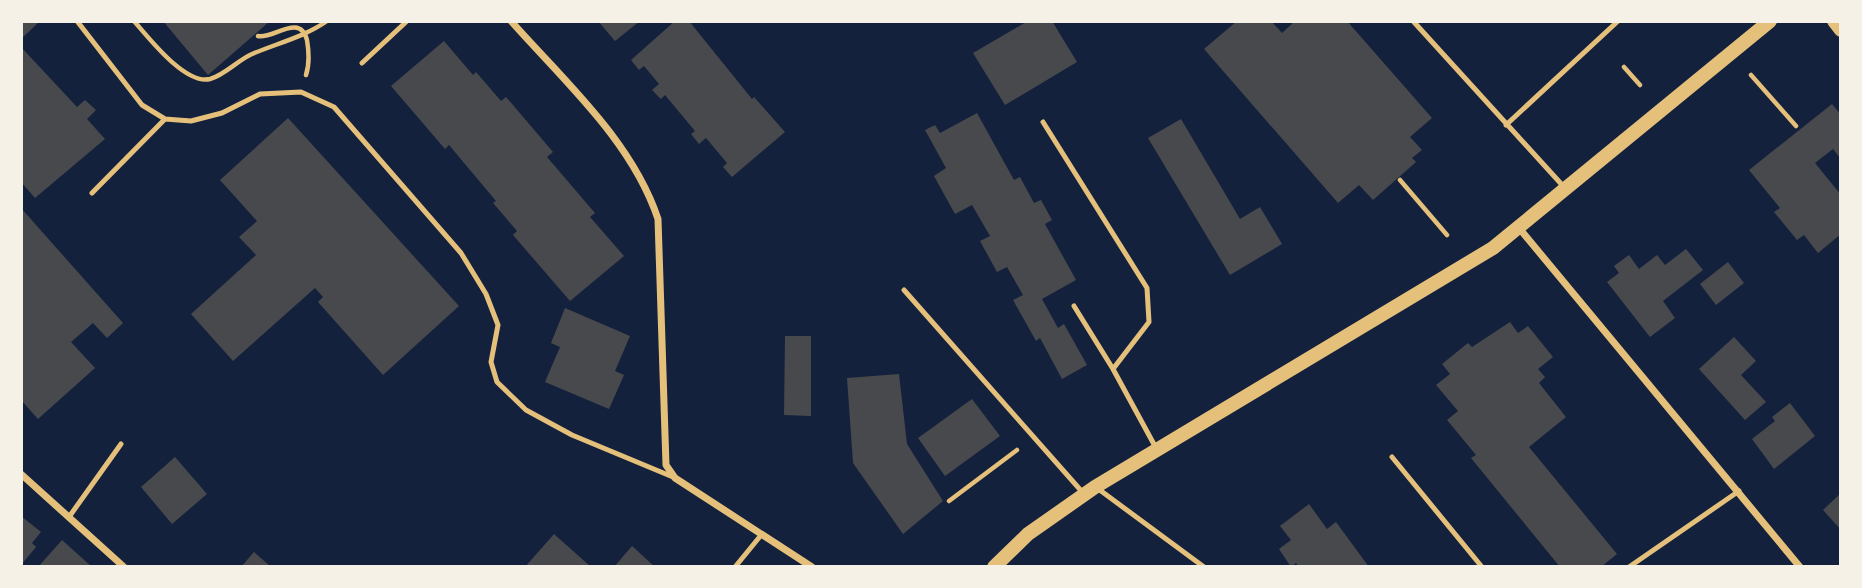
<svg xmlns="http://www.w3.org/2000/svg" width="1862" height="588" font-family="Poppins,sans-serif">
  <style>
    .building { fill: #48494c }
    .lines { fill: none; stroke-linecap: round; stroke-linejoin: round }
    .path { stroke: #e5c07b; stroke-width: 4.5 }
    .service { stroke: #e5c07b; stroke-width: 5 }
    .minor { stroke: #e5c07b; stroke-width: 7 }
    .secondary { stroke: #e5c07b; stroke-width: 14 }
  </style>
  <rect width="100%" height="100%" fill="#14213d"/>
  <!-- building -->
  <path class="building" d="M21,21H40L21,39Z
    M163,21H270L208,75Z
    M598,21H640L615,41Z
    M675,21H689L752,99L754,97L785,132L732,177L723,167L727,163L706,138L699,144L691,134L695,131L665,95L661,99L652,90L659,84L644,66L639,70L631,60Z
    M1028,21H1052L1077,62L1005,105L973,53Z
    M1237,21H1271L1282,33L1295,21H1347L1432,118L1410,137L1422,150L1412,158L1416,162L1373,200L1359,185L1338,203L1204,49Z
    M444,41L473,75L476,72L501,101L506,97L553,152L547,157L595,213L590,217L624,256L570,301L513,235L517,231L493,203L496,201L449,145L445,149L391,86Z
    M21,47L77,107L85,100L96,110L87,119L105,139L35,198L21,182Z
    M1832,104L1841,115V159L1833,149L1815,163L1841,195V234L1818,253L1804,235L1797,240L1774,212L1780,208L1749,170Z
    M977,113L1014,180L1020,177L1034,203L1041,200L1052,220L1045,224L1076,280L1042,299L1058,328L1064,324L1087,365L1062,379L1040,338L1036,341L1013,300L1023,295L1007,267L997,272L980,241L990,236L972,205L955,214L934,176L946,168L925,130L935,125L940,133Z
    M288,118L459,306L383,375L318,302L323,297L315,288L233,361L191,314L256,255L239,237L257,221L220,180Z
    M1181,119L1240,219L1260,207L1282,244L1230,275L1148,138Z
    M21,208L123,323L107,338L93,323L71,342L95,368L38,419L21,400Z
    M1686,249L1703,270L1663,301L1675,318L1650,337L1607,282L1619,273L1614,266L1629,255L1639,269L1657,255L1665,265Z
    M1728,262L1744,283L1716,305L1700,284Z
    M565,308L630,336L615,371L624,375L609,409L545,382L560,347L551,343Z
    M1510,322L1518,333L1528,326L1553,357L1538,369L1545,377L1539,383L1566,417L1529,447L1617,554L1601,567H1560L1471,458L1476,455L1447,420L1458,411L1436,385L1450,374L1442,364L1468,343L1472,347Z
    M785,336H811V416L784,415Z
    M1734,337L1756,361L1741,375L1766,402L1745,420L1699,369Z
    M899,374L907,444L943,501L903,534L853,463L847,378Z
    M972,399L1000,436L945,476L918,438Z
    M1790,403L1815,436L1774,469L1752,439L1775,421L1772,417Z
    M175,457L207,494L172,524L141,487Z
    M1841,493V530L1823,510Z
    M1309,504L1327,529L1336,522L1369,567H1299L1296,563L1291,567L1279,549L1291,540L1280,526Z
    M21,516L41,532L32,543L36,547L21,565Z
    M554,534L591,567H525Z
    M62,540L92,567H38Z
    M632,546L655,567H614Z
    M254,552L271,567H241Z"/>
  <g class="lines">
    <!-- path -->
    <path class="path" d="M134,21C149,38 185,85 210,79C225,75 238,60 252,54C278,43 304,37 327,21
      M258,36C272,40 300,12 307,40C309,52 310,63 306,75
      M1624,67L1640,85
      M1751,75L1796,126
      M1400,180L1447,235
      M949,501L1017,450"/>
    <!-- service -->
    <path class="service" d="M77,21L142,105L165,119L191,121L222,113L260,94L301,92L334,107L461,253L486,294L498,325L491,362L497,382L526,410L572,435L673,477
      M1413,21L1564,187
      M362,63L407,21
      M1043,122L1147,288L1149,322L1113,369L1156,448
      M1506,125L1618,21
      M92,193L165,119
      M904,290L1084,494
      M1074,306L1113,369
      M1392,457L1482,567
      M1097,488L1204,567
      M69,517L121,444
      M735,567L762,534
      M1629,567L1739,491"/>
    <!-- minor -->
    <path class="minor" d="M511,21C565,82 632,141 658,219L666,465L675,478L812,567
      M1519,228L1800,567
      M21,474L124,567"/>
    <!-- secondary -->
    <path class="secondary" d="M1834,21L1841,30
      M994,567L1028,534L1095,487L1493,248L1770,21"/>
  </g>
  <!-- border -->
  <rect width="1862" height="588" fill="none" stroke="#f6f1e7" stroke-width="46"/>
</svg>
